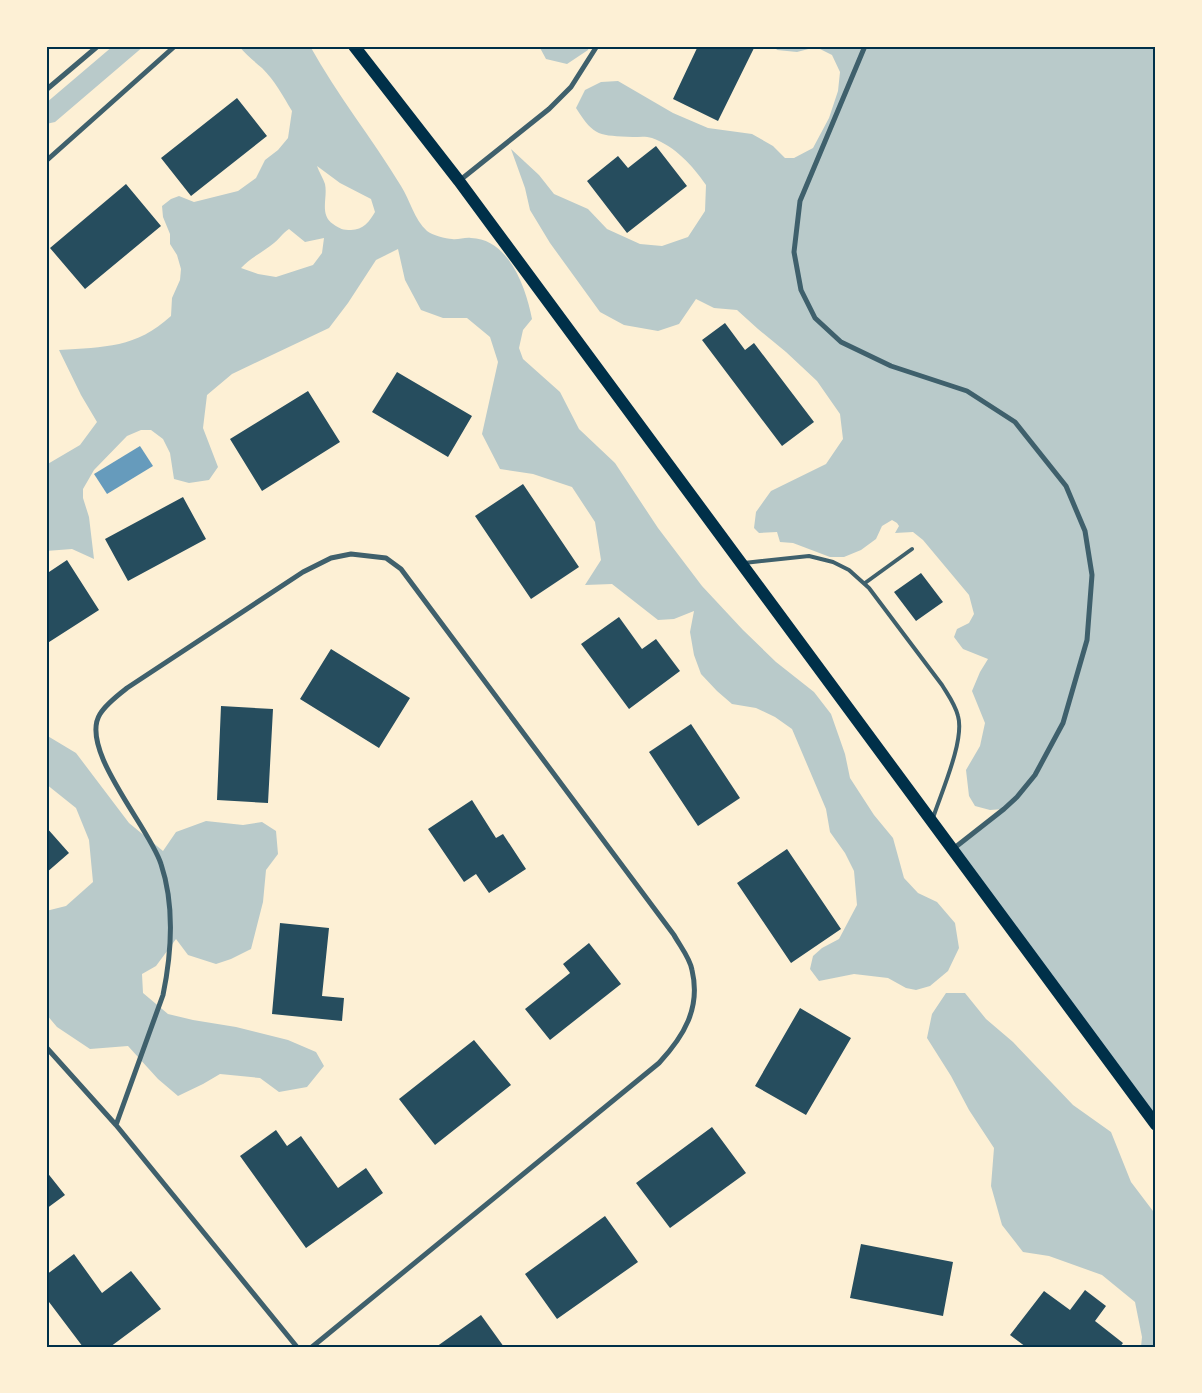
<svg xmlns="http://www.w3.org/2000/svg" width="1202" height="1393" font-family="Rubik,sans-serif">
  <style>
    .green { fill: #b9caca; fill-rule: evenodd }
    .water { fill: #669bbc }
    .building { fill: #264d5e }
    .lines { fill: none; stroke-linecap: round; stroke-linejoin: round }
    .service { stroke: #3f606c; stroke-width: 4 }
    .minor { stroke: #3f606c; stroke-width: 5 }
    .primary { stroke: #003049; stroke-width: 12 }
    .neatline { fill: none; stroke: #003049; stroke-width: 2 }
  </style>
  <rect width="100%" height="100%" fill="#fdf0d5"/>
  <!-- green -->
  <path class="green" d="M113,46H144L55,122L46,124V103Z
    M239,46H310C337,95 372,138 401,186C410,200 414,219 427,231C432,235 446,239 452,239C458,240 465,237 471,238C509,239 526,288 532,319L523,330L519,348L523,359L560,392L579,429L615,463L658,528L702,586L743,630L776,662L814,692L831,714L845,754L850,778L874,815L893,838L904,878L918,893L937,902L955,923L959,948L948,971L930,986L916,990L906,988L888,978L854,974L819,981L810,969L813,956L822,948L839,939L857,905L854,871L845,853L830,832L826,809L792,729L775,717L756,708L732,704L717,691L701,674L694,655L690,632L694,611L674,619L658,620L612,584L585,585L601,560L595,522L572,487L533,474L500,469L482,434L498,362L490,337L467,318H443L421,310L405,280L398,249L376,260L348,303L329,328L232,374L207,395L203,428L218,467L209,480L189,483L174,479L170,453L163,439L151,430H141L127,436L94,470L83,489V498L89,517L94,559L72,549L46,551V465L80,445L97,422L81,395L59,350C105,347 136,348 171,316L172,298L180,280L181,269L177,255L170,244V234L163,217L162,206L171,199L179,196L194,202L238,191L256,178L265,160L278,150L288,138L292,111C283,96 275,81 262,68C254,61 246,55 239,46ZM317,166L340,183L371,199L375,212C370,221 363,230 351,230C343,230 340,229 333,224C319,214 328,198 325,184C323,178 319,172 317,166ZM289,229L305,242L324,238L322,253L313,265L276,277L258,274L241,268C250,258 263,252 274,243C280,238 282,234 289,229Z
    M539,46H589L588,50L567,64L546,59Z
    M774,46H1156V1125L951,850L1003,809L990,810L975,806L969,796L966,770L980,746L985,723L972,691L980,672L988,659L963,649L954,637L957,629L969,623L974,614L969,595L923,540L913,532L895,533L899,526L897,523L892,520L882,526L876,539L861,550L844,557H830L793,543L780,542L777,532L759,533L754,528L756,512L771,491L826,464L843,439L840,414L817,381L786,352L758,329L737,310L714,308L696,299L679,324L658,331L624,325L600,312L550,243L530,210L525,188L511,149L539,175L554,194L588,209L607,229L640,244L662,246L688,237L705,211L706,185C692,165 676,147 652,138C646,136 639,137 633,137C599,135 595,138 576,108L585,90L601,82L618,81L673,113L708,128L752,134L773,146L785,158H794L813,148L829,118L838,91L840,72L832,55L816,47L797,52L777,50Z
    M46,735L76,753L129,823L163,851L176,832L206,821L243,825L262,822L276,831L278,854L266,870L263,902L251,949L231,959L216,964L188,955L176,939L156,966L142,974L143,993L168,1014L193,1020L236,1027L288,1040L316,1052L324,1066L307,1087L279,1092L260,1078L220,1074L203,1084L178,1096L158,1079L128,1046L90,1049L57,1027L46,1014V911L66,906L93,882L89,840L76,808L46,784Z
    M946,993H965L986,1019L1013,1042L1073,1105L1111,1132L1131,1182L1156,1215V1347H1141L1142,1337L1135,1302L1102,1275L1049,1256L1023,1252L1002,1225L991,1186L994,1148L969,1110L951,1076L927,1038L932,1014Z"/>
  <!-- water -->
  <path class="water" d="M140,446L153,466L107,494L94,474Z"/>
  <!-- building -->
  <path class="building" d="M698,46H755L718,121L673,99Z
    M237,98L267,136L191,196L161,158Z
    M656,146L687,186L627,233L587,181L618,156L628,168Z
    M126,184L161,226L85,289L50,248Z
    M725,323L745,350L754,343L814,422L782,446L702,340Z
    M397,372L472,416L448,457L372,412Z
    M308,391L340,442L262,491L230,439Z
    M523,484L579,567L531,599L475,516Z
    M183,497L206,539L128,581L105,539Z
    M67,560L99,610L46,644V574Z
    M921,573L943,602L916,621L894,592Z
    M619,617L642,649L656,639L680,671L629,709L581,644Z
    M331,649L410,698L379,748L300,699Z
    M221,706L273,709L268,803L217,800Z
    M691,724L740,798L698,826L649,752Z
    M472,800L496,838L503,834L526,869L489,893L476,874L464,882L428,829Z
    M46,827L69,853L46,873Z
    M787,849L841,929L791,963L737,883Z
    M280,923L329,928L322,996L344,998L342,1021L272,1014Z
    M589,943L621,984L550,1040L525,1009L570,973L563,964Z
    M800,1008L851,1038L806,1115L755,1086Z
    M474,1040L511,1085L435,1145L399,1099Z
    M712,1127L746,1173L670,1228L636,1183Z
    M276,1130L287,1146L301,1136L338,1188L366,1168L383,1193L306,1248L240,1156Z
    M46,1171L65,1195L46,1209Z
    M605,1216L638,1262L557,1319L525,1274Z
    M861,1244L953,1262L943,1316L850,1298Z
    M74,1254L102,1293L131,1271L161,1309L110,1347H83L46,1298V1275Z
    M1085,1290L1106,1306L1095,1321L1123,1343L1120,1347H1026L1010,1335L1044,1291L1070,1310Z
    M481,1315L504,1347H436Z"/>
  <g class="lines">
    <!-- service -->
    <path class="service" d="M744,563L809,556L833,562L849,570L869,588L942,685C948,695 955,704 958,716C965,740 941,793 933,818
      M865,583L912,549"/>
    <!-- minor -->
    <path class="minor" d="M865,46L800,201L794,252L801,290L815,318L841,342L891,366L967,391L1015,422L1066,486L1085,531L1092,575L1087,640L1063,723L1035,775L1017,797L1004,809L953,849
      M46,90L98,46
      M46,161L175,46
      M459,181L549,109L571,87L597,46
      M46,1047L116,1125L297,1347
      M116,1125L163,995C172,951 175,906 161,864C150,828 78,749 100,714C106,704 118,695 127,688L303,572L331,558L351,554L386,558L401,569L674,935C680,946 690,958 692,970C701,1008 684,1036 659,1063L312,1347"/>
    <!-- primary -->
    <path class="primary" d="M354,46L459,181L1156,1125"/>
  </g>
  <!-- border -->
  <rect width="1202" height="1393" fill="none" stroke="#fdf0d5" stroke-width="95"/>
  <rect x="48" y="48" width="1106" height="1298" class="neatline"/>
</svg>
